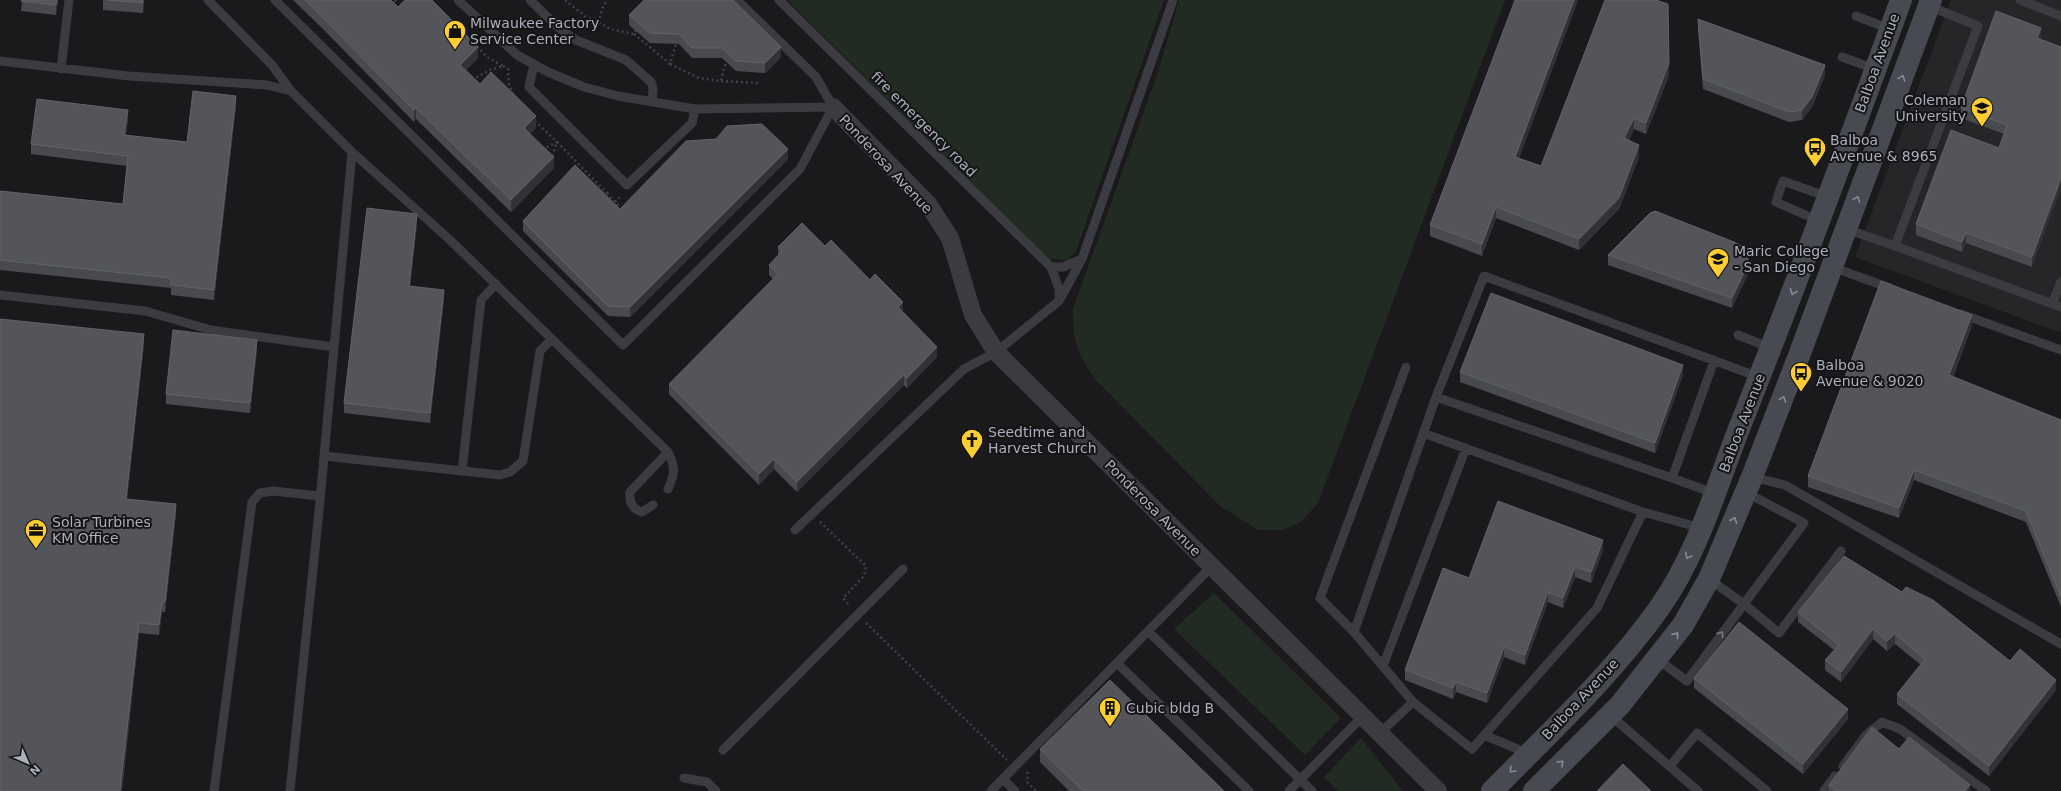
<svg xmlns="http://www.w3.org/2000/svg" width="2061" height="791" font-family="'DejaVu Sans',sans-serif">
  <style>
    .built { fill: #262629 }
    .green { fill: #212b23 }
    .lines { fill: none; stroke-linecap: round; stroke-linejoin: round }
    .path { stroke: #404249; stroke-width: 2.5; stroke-dasharray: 2 3; stroke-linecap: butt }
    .lane { stroke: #3b3b42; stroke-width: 9 }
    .street { stroke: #3b3b42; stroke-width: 18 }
    .secondary { stroke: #484a52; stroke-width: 22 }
    .wall { fill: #484a4e }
    .shaded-wall { fill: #313235 }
    .building { fill: #53555a; stroke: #616369 }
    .oneway { stroke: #898c97 }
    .oneway2 { stroke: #797b85 }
    .labels { text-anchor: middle; stroke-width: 4; stroke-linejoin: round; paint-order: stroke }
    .poi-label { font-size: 14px; fill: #acafbc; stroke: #151517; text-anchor: start }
    .street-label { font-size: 14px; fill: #acafbc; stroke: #151517 }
  </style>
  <rect width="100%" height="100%" fill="#1a1a1c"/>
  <!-- built -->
  <path class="built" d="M1951,0H2061V333L1855,257Z"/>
  <!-- green -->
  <path class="green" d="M787,0H1164L1076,251L1067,260L1049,259Z
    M1179,0H1505L1318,503L1301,522L1283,530H1258L1220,506L1096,380C1077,353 1073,343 1073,309L1158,72Z
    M1214,593L1341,718L1305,755L1174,629Z
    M1361,738L1403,791H1338L1324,777Z"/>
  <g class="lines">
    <!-- path -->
    <path class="path" d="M565,0L586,17L599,22L602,9L607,0
      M396,6L394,3L396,0
      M599,22L610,29L634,34L637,29
      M634,34L670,64L676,44
      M670,64L699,78L721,81L726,62
      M503,66L508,69L509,85L514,96
      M472,80L490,70L503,66L487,57L476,46
      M721,81L758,83
      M535,121L557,142L543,149
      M552,156L557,142L607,193L604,196
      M607,193L622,209L621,210
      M615,202L622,195
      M820,522L866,566L864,576L843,598L850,606
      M866,623L1007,760
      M1028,772L1027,774L1028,783L1036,791"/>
    <!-- lane -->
    <path class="lane" d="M208,0L272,65L291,91
      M275,0L623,345L800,169L833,107
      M458,0L517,55L548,72L584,87L618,96L695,109L833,107
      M530,0L561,30L576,40L626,60L651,82L653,88L652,102
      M737,0L816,77L833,107
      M779,0L1051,267H1063L1082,259
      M2020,0L2061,16
      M1929,6L1978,26L1895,246L2061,307
      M1856,16L1890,29
      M1842,57L1875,69
      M0,61L129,76L267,85L291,91L352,152L449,239L668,452C676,469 675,473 668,489
      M534,64L529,87L627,185L692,123L695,109
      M61,69L69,0
      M1819,221L1776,202L1783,181L1828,197
      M1846,229L1895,246
      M1051,267L1059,289V300
      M1832,267L1890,288
      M0,295L145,311L211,330L334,347
      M2052,304L2061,282
      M1961,314L2061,350
      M1738,335L1771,348
      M1436,397L1484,276L1759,377
      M1423,433L1643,512L1597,608L1472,749L1413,702L1354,632L1436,397L1672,478L1714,361
      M324,456L500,475L510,472L523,461L540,351L552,339
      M462,471L481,300L496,284
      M1752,477L1785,485L2061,644
      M1672,478L1716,494
      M653,505L642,512C632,509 629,502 630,492L668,452
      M1643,512L1701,528
      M795,530L964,369L996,352L1059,301L1082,259L1173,0
      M1709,579L1744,604L1779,633L1841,551
      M1148,631L1312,791
      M1354,632L1320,598L1406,367
      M1657,659L1687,681L1804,523L1745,492
      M1117,663L1249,791
      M1383,666L1466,448
      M1610,715L1698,791
      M1380,733L1413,702
      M1484,735L1529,754
      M723,750L903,569
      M1670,766L1697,733L1767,791
      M1843,766L1867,734L1882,722L1900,729L1986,791
      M684,778L707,782L716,791
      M1003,779L1015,791
      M214,791L252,502L260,493L273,491L320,496
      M290,791L319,511L352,152
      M991,791L1212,566
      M1289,791L1363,716
      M1824,791L1835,776"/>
    <!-- street -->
    <path class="street" d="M833,107L928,204L950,238L973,315L996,352L1438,791"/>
    <!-- secondary -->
    <path class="secondary" d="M1492,791C1550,732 1612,675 1660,607C1700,550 1718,480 1744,416C1799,278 1850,139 1901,0
      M1534,791L1620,705L1683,625L1709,579L1752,477L1800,353L1931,0"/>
  </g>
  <!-- wall -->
  <path class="wall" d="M22,0H58L56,15L21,11Z
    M103,0H144L143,13L103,10Z
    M293,0H391L398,7L478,58L466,70L480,84L536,128L530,134L554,168L511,212L416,119L414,122L323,29Z
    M1578,0L1519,158L1541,166L1669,75L1646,134L1634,129L1629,140L1639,157L1619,209L1579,250L1496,218L1482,256L1430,236V225Z
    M629,15L781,57L765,73L736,71L722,58H692L679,44L650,43L629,25Z
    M1698,19L1825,75L1812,107L1802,120L1789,122L1703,89L1698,29Z
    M2041,38L2040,40L2032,267L1966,243L1962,252L1916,235V224L1999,148L2004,134L1961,118V108Z
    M236,106L214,300L171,295V288L0,270V191L123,204L127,166L31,154V144L128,120L126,135L187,142Z
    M788,159L630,317L608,316L523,231V221L620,209Z
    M417,224L410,286L444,300L430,423L344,413V403Z
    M825,246L870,280L903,312L937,357L907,388L904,385L797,492L774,469L759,485L669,394V384L773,279L769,275V265L778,256V247Z
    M1608,255L1749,272L1732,308L1608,265Z
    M1972,325L1953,377L2061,420V607L2026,522L1914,480L1899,518L1808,487V476Z
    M144,344L127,499L176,514L165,612H162L159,635L139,633L122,791H0Z
    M257,350L250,413L166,404V394Z
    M1460,372L1683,375L1655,453L1460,382Z
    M1603,550L1591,583L1575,577L1563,608L1548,602L1525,665L1504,657L1487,703L1456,692L1453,699L1405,680V670L1469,578Z
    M1844,556L2056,690L1989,776L1897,704V694L1921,665L1895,644L1887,651L1873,639L1841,682L1825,670V660L1834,650L1798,622V612Z
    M1694,678L1848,719L1803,774L1694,688Z
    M1040,749L1224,791H1069L1040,762Z
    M1899,749L1970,791H1829V785Z"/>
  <!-- shaded-wall -->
  <path class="shaded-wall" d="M57,0H58L56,15V5Z
    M143,0H144L143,13Z
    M1574,0H1578L1515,169V157Z
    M2041,28V38L2037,48V38Z
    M478,47V58L460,76V65Z
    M781,47V57L765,73V63Z
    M1669,63V75L1646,134V123Z
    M1825,65V75L1812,107L1802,120V110Z
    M236,96V106L214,300V290Z
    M416,108V119L414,122V110Z
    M128,110V120L124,145V135Z
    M536,116V128L524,139V128Z
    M1634,118V129L1624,150V138Z
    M1639,145V157L1619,209L1579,250V239Z
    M788,149V159L630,317V307Z
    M554,157V168L511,212V200Z
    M2061,178V188L2032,267V257Z
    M1496,207V218L1482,256V244Z
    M417,214V224L409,296V286Z
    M1966,233V243L1962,252V242Z
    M1749,262V272L1732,308V298Z
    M444,290V300L430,423V413Z
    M903,302V312L898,317V307Z
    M1972,315V325L1949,385V375Z
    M144,334V344L126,509V499Z
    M257,340V350L250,413V403Z
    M937,347V357L907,388V378Z
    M1683,365V375L1655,453V443Z
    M904,375V385L797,492V482Z
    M774,459V469L759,485V474Z
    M1914,470V480L1899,518V508Z
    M176,504V514L165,612V602Z
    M1603,540V550L1591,583V572Z
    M1575,567V577L1563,608V598Z
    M1548,592V602L1525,665V655Z
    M162,602V612L159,635V625Z
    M139,623V633L122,791H120Z
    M1873,629V639L1841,682V672Z
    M1895,634V644L1887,651V641Z
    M1504,647V657L1487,703V693Z
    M2056,680V690L1989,776V766Z
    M1456,682V692L1453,699V688Z
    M1848,709V719L1803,774V764Z
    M1970,785V791H1965Z"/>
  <!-- building -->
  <path class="building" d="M22,0H57L56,5L21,1Z
    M108,0H143V3Z
    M305,0H391L398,7L405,0H432L478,47L460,65L480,84L491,72L536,116L524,128L554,157L511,200L416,108L414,110L323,18Z
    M644,0H733L781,47L765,63L736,61L722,48H692L679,34L650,33L629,15Z
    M1515,0H1574L1515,157L1541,166L1605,0H1656L1668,4L1669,63L1646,123L1634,118L1624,138L1639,145L1619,198L1579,239L1496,207L1482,244L1430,225Z
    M1996,11L2041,28L2037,38L2061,47V178L2032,257L1966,233L1962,242L1916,224L1951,130L1999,148L2007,125L1961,108Z
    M1698,19L1825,65L1812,97L1802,110L1789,112L1703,79Z
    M193,91L236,96L214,290L171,285V278L0,260V191L123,204L128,156L31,144L37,99L128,110L124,135L187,142Z
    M762,124L788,149L630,307L608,306L523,221L575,165L620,209L686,141L716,139L727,126Z
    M367,208L417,214L409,286L444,290L430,413L344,403Z
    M1655,211L1734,242L1743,247L1749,262L1732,298L1608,255L1650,213Z
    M802,223L825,246L831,240L870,280L875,274L903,302L898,307L937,347L907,378L904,375L797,482L774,459L759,474L669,384L778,274L769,265L782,251L778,247Z
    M1881,281L1972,315L1949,375L2061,420V597L2026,511L1914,470L1899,508L1808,476Z
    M1491,293L1683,365L1655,443L1460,372Z
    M0,319L144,334L126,499L176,504L165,602H162L159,625L139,623L120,791H0Z
    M173,330L257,340L250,403L166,394Z
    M1498,501L1603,540L1591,572L1575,567L1563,598L1548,592L1525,655L1504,647L1487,693L1456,682L1453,688L1405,670L1443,568L1469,578Z
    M1844,556L1902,592L1906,587L1933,600L2010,661L2020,649L2056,680L1989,766L1897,694L1925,659L1895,634L1887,641L1873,629L1841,672L1825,660L1839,645L1798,612Z
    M1739,622L1848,709L1803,764L1694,678Z
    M1110,680L1224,791H1083L1040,749Z
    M1872,727L1899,749L1909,737L1970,785L1965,791H1837L1829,785Z
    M1623,764L1651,791H1597Z"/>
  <!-- one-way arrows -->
  <defs><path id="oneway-chevron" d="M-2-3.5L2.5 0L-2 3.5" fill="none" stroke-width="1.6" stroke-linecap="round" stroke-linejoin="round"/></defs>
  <g class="oneway">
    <use href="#oneway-chevron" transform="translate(1902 78) rotate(-70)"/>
    <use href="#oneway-chevron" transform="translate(1857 199) rotate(-70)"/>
    <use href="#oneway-chevron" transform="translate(1793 292) rotate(112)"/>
    <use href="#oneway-chevron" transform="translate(1783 399) rotate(-69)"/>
    <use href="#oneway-chevron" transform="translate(1734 520) rotate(-68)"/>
    <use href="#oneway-chevron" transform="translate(1688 556) rotate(118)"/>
    <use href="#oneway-chevron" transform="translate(1676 635) rotate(-51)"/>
    <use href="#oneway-chevron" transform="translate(1561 763) rotate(-45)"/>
    <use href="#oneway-chevron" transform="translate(1512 770) rotate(135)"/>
  </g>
  <use class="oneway2" href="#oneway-chevron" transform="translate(1721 634) rotate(-53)"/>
  <!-- icons -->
  <defs>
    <g id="shop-pin" transform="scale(1.15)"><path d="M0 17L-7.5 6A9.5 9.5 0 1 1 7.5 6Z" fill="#fcce32" stroke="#151517"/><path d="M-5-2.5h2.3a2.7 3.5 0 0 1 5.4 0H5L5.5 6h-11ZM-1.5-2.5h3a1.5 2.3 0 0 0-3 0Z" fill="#111"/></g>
    <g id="university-pin" transform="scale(1.15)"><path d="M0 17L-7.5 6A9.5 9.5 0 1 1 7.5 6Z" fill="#fcce32" stroke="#151517"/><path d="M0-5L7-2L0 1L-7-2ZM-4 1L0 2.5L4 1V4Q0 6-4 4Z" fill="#111"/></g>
    <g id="bus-pin" transform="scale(1.15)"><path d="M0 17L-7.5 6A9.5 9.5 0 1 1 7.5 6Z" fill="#fcce32" stroke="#151517"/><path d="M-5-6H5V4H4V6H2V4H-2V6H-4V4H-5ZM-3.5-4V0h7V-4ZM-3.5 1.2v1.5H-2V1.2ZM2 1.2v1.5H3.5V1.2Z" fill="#111"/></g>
    <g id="school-pin" transform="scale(1.15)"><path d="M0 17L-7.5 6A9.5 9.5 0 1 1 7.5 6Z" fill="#fcce32" stroke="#151517"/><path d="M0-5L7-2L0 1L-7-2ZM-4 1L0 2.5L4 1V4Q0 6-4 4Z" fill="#111"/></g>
    <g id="church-pin" transform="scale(1.15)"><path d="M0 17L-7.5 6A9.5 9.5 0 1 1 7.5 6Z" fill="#fcce32" stroke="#151517"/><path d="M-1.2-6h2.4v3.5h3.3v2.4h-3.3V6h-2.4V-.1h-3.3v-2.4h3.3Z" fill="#111"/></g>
    <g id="office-pin" transform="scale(1.15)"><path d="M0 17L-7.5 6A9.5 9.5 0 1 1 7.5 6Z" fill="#fcce32" stroke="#151517"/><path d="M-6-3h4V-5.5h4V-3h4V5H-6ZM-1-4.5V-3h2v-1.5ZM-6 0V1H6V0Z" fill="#111"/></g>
    <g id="building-pin" transform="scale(1.15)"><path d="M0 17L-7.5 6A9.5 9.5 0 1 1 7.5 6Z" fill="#fcce32" stroke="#151517"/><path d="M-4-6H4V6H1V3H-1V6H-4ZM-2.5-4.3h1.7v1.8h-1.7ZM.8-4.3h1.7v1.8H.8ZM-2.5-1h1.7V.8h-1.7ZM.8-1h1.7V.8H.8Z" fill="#111"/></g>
  </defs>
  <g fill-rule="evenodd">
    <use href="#shop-pin" x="455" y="31"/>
    <use href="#university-pin" x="1982" y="108"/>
    <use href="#bus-pin" x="1815" y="148"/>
    <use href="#school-pin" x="1718" y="259"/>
    <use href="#bus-pin" x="1801" y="373"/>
    <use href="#church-pin" x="972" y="440"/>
    <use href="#office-pin" x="36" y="530"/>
    <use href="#building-pin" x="1110" y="708"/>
  </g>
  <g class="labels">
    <!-- poi labels -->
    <g class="poi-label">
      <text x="470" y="28">Milwaukee Factory<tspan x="470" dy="16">Service Center</tspan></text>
      <text x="1966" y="105" text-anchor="end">Coleman<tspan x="1966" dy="16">University</tspan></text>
      <text x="1830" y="145">Balboa<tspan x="1830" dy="16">Avenue &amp; 8965</tspan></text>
      <text x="1734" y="256">Maric College<tspan x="1734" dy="16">- San Diego</tspan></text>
      <text x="1816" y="370">Balboa<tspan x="1816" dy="16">Avenue &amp; 9020</tspan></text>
      <text x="988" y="437">Seedtime and<tspan x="988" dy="16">Harvest Church</tspan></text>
      <text x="52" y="527">Solar Turbines<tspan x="52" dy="16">KM Office</tspan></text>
      <text x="1126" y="713">Cubic bldg B</text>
    </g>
    <!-- street labels -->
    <g class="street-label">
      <text transform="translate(1877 63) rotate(-70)" y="5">Balboa Avenue</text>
      <text transform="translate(924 124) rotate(45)" y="5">fire emergency road</text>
      <text transform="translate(886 164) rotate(47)" y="5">Ponderosa Avenue</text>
      <text transform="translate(1742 423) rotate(-69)" y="5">Balboa Avenue</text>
      <text transform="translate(1153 508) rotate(45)" y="5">Ponderosa Avenue</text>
      <text transform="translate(1580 699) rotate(-47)" y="5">Balboa Avenue</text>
    </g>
  </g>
  <!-- north arrow -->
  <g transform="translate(28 763) rotate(135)" stroke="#151517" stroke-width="3" paint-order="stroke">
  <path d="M0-3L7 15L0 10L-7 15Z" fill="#acafbc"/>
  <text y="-6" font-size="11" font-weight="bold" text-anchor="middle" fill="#acafbc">N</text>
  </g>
</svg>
